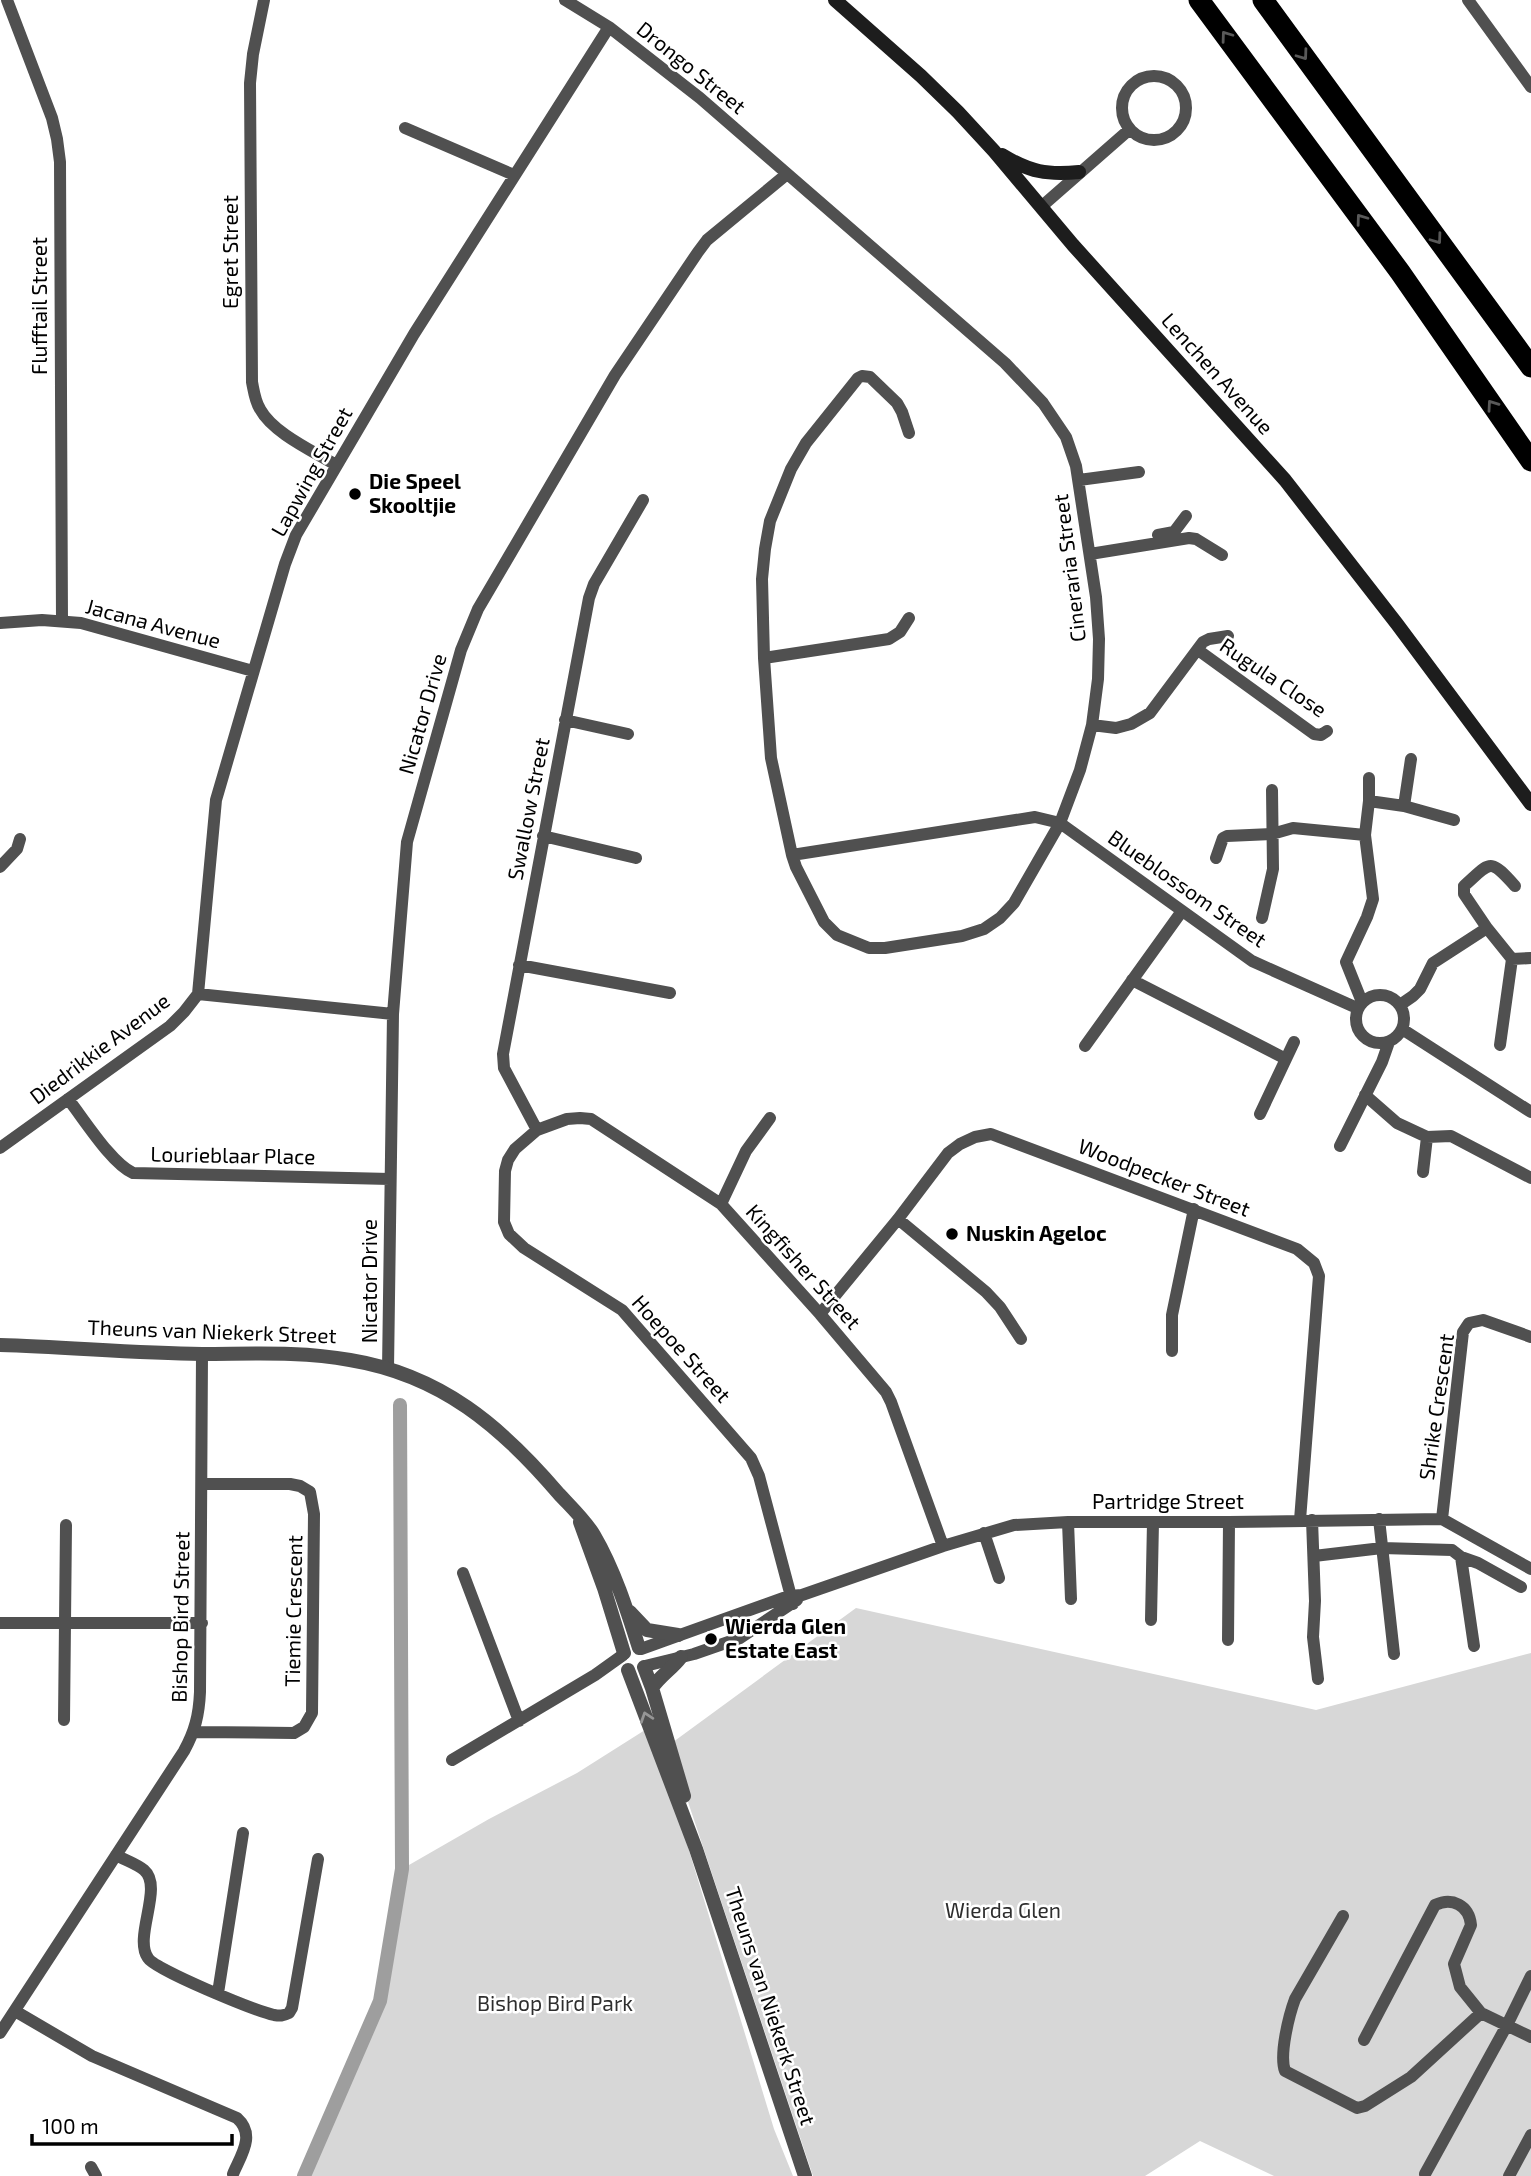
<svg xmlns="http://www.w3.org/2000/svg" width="1531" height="2176" font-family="'Exo 2',sans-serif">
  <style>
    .green { fill: #d7d7d7 }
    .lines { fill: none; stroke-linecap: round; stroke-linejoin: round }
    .canal { stroke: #9e9e9e; stroke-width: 14 }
    .minor { stroke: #505050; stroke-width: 12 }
    .tertiary { stroke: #505050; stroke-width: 14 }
    .secondary { stroke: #1d1d1d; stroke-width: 14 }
    .motorway { stroke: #000; stroke-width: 21 }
    .oneway { stroke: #595959 }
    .oneway2 { stroke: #969696 }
    .poi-dot { fill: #000; stroke: #fff; stroke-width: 2.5 }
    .labels { text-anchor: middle; stroke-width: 5; stroke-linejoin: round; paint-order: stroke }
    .street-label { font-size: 21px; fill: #000; stroke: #fff }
    .poi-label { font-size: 21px; font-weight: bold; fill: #000; stroke: #fff; text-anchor: start }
    .park-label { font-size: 21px; fill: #2e2e2e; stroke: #fff }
  </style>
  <rect width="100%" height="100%" fill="#fff"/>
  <!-- green -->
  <path class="green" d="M856,1608L1316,1710L1531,1653V2176H1274L1200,2141L1145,2176H813L669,1745Z
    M645,1730L673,1798L774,2129L793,2176H304L380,2001L402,1869L489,1819L577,1773Z"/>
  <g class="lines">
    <!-- canal -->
    <path class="canal" d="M304,2176L380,2001L402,1869L400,1405"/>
    <!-- minor -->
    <path class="minor" d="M7,0L52,118L57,139L60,162L62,621
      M264,0L253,54L250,83L252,382C254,392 255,401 260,409C273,433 313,451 336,465
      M565,0L609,27L700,98L1005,363L1043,403L1066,437L1076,466L1096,597L1099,639L1098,679L1092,725L1080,770L1060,823L1014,903L1000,918L984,929L962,936L885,948H869L837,935L824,922L796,867L792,855L771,758L764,658L762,579L765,549L770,521L791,469L806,443L858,378L862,376L870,377L897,403L902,412L909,433
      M1468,0L1531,87
      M1122 108a32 32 0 1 1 64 0a32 32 0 1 1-64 0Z
      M405,128L514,175
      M1041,207L1130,129
      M1079,480L1139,472
      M1158,535L1174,532L1186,516
      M1090,554L1189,538L1196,539L1222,555
      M0,623L42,620L81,623L253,671
      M1198,650L1314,734L1321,735L1327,731
      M764,658L889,639L900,632L909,618
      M565,720L628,734
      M1092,725L1116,728L1131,724L1150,713L1203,642L1209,639L1228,636
      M1369,801L1404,806L1454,820
      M1404,806L1411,759
      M543,836L636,858
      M792,855L1035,817L1060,823L1252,961L1357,1008
      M1216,858L1223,838L1227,836L1272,834L1293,828L1365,835
      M0,867L17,849L20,839
      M1262,918L1273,869L1272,790
      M1487,928L1464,894V886C1491,862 1489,857 1515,886
      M519,965L670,993
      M1132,980L1286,1059
      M198,994L216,800L285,564L296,535L414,334L609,27
      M1356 1019a24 24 0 1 1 48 0a24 24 0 1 1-48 0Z
      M1362,1002L1346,962L1367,917L1373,899L1365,835L1369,801V778
      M1400,1005L1413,996L1420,989L1433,963L1487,928L1512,959L1531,958
      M1402,1029L1531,1112
      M1500,1045L1512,959
      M1085,1046L1182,911
      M1365,1095L1397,1123L1427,1137L1451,1136L1531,1178
      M68,1099C84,1119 111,1163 133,1173L390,1179
      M1260,1114L1294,1042
      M537,1130L504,1068L503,1054L589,598L594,584L643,500
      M1340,1146L1382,1062L1389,1042
      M0,1148L170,1026L184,1012L198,994L393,1014
      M1423,1172L1427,1137
      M721,1204L746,1151L770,1118
      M898,1219L986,1292L1000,1307L1021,1339
      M820,1314L898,1219L948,1153L960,1144L975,1137L991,1134L1297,1249L1314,1263L1319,1276L1300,1520
      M1172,1351V1315L1194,1209
      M388,1369L393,1014L407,842L461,650L478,609L615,375L698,252L707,240L787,174
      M1379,1519L1394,1654
      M1442,1519L1463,1332L1469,1323L1483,1320L1531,1337
      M1312,1520L1315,1601L1313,1637L1318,1679
      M1068,1522L1071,1599
      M984,1533L999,1578
      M1314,1556L1382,1548L1452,1550L1461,1557L1474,1646
      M1461,1557L1478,1563L1521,1587
      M463,1573L519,1721
      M793,1604L759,1476L751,1458L622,1310L524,1248L509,1234L504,1222L505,1171L508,1160L515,1149L537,1130L567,1119L580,1118L591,1119L721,1204L820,1314L886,1392L891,1402L943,1546
      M1151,1620L1153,1522
      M0,1623H202
      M1228,1640L1229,1522
      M641,1649L789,1596L802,1595L943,1546L1014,1525L1068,1522H1229L1442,1519L1531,1569
      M645,1666L694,1654L740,1638L797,1600
      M64,1720L66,1525
      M195,1732L294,1733L304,1727L312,1713L314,1514L310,1492L300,1486L290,1484H202
      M452,1760L595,1675L623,1655
      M116,1855C125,1860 137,1864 144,1870C164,1887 133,1937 148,1958C155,1970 256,2011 274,2015C280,2016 283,2016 289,2013L292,2008L318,1859
      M1343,1916L1295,1999C1289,2015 1279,2055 1285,2071L1357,2108L1365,2106L1411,2077L1481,2013
      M218,1993L243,1833
      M15,2011L92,2056L237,2118C256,2135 241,2155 233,2174
      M0,2033L184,1751C195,1731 199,1715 200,1692L202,1354
      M1364,2040L1435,1905C1452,1897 1469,1905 1471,1925L1454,1964L1460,1987L1481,2013L1531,2037
      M91,2167L96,2176
      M1425,2174L1507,2025L1531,1976
      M1509,2176L1531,2135"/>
    <!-- tertiary -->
    <path class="tertiary" d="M0,1345C67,1347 134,1353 202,1354C251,1354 301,1351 350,1360C441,1375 501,1426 559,1494C571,1507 585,1520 594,1535C614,1569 627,1610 639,1648
      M580,1522L604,1588L624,1653
      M630,1612L647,1630L678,1635
      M644,1667L652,1688L684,1796
      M628,1670L696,1849L805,2176
      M652,1688C660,1676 672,1669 681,1657"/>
    <!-- secondary -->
    <path class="secondary" d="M835,0L921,76L958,112L994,151L1073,245L1285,480L1397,624L1531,804
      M1002,155C1030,172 1047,175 1079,172"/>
    <!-- motorway -->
    <path class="motorway" d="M1199,0L1400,272L1531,461
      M1263,0L1531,367"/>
  </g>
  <!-- one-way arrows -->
  <defs><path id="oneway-chevron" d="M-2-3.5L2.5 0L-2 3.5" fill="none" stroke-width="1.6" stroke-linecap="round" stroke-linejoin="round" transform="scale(1.75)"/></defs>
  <g class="oneway">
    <use href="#oneway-chevron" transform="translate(1226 36) rotate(-126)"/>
    <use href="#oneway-chevron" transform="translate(1303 55) rotate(54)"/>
    <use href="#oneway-chevron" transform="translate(1361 219) rotate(-126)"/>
    <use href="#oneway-chevron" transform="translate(1437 239) rotate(54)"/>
    <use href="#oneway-chevron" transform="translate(1492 405) rotate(-125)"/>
  </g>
  <use class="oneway2" href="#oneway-chevron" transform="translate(646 1717) rotate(-109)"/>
  <!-- markers -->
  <g class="poi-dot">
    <circle cx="355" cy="494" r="7"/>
    <circle cx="952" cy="1234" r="7"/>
    <circle cx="711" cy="1639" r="7"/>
  </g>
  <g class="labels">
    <!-- street labels -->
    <g class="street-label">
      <text transform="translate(691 68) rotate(39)" y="7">Drongo Street</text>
      <text transform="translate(231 252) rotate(-90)" y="7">Egret Street</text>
      <text transform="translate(40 306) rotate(-90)" y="7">Flufftail Street</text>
      <text transform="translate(1217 374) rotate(48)" y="7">Lenchen Avenue</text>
      <text transform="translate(312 472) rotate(-61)" y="7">Lapwing Street</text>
      <text transform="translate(1070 568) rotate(-97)" y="7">Cineraria Street</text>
      <text transform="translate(153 624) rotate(15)" y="7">Jacana Avenue</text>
      <text transform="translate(1273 678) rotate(34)" y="7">Rugula Close</text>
      <text transform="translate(423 714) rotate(-74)" y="7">Nicator Drive</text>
      <text transform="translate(529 809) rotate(-79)" y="7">Swallow Street</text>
      <text transform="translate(1187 889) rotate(35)" y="7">Blueblossom Street</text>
      <text transform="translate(100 1049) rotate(-37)" y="7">Diedrikkie Avenue</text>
      <text transform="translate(233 1156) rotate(1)" y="7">Lourieblaar Place</text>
      <text transform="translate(1164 1178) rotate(21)" y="7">Woodpecker Street</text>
      <text transform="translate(803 1267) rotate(48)" y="7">Kingfisher Street</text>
      <text transform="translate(370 1281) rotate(-90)" y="7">Nicator Drive</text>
      <text transform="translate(212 1332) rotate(2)" y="7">Theuns van Niekerk Street</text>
      <text transform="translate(681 1349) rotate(48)" y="7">Hoepoe Street</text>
      <text transform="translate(1437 1407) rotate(-82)" y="7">Shrike Crescent</text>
      <text x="1168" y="1509">Partridge Street</text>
      <text transform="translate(294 1611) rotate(-89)" y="7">Tiemie Crescent</text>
      <text transform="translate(181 1617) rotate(-89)" y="7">Bishop Bird Street</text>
      <text transform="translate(770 2006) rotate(72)" y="7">Theuns van Niekerk Street</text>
    </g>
    <!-- poi labels -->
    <g class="poi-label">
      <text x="369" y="489">Die Speel<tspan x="369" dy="24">Skooltjie</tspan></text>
      <text x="966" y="1241">Nuskin Ageloc</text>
      <text x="725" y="1634">Wierda Glen<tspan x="725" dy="24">Estate East</tspan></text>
    </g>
    <!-- park labels -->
    <g class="park-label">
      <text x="1003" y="1918">Wierda Glen</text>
      <text x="555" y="2011">Bishop Bird Park</text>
    </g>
  </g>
  <!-- scale -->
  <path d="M32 2134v10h200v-10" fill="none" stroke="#000000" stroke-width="3.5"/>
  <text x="42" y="2134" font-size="21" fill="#000000" stroke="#ffffff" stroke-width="5" paint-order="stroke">100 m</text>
</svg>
